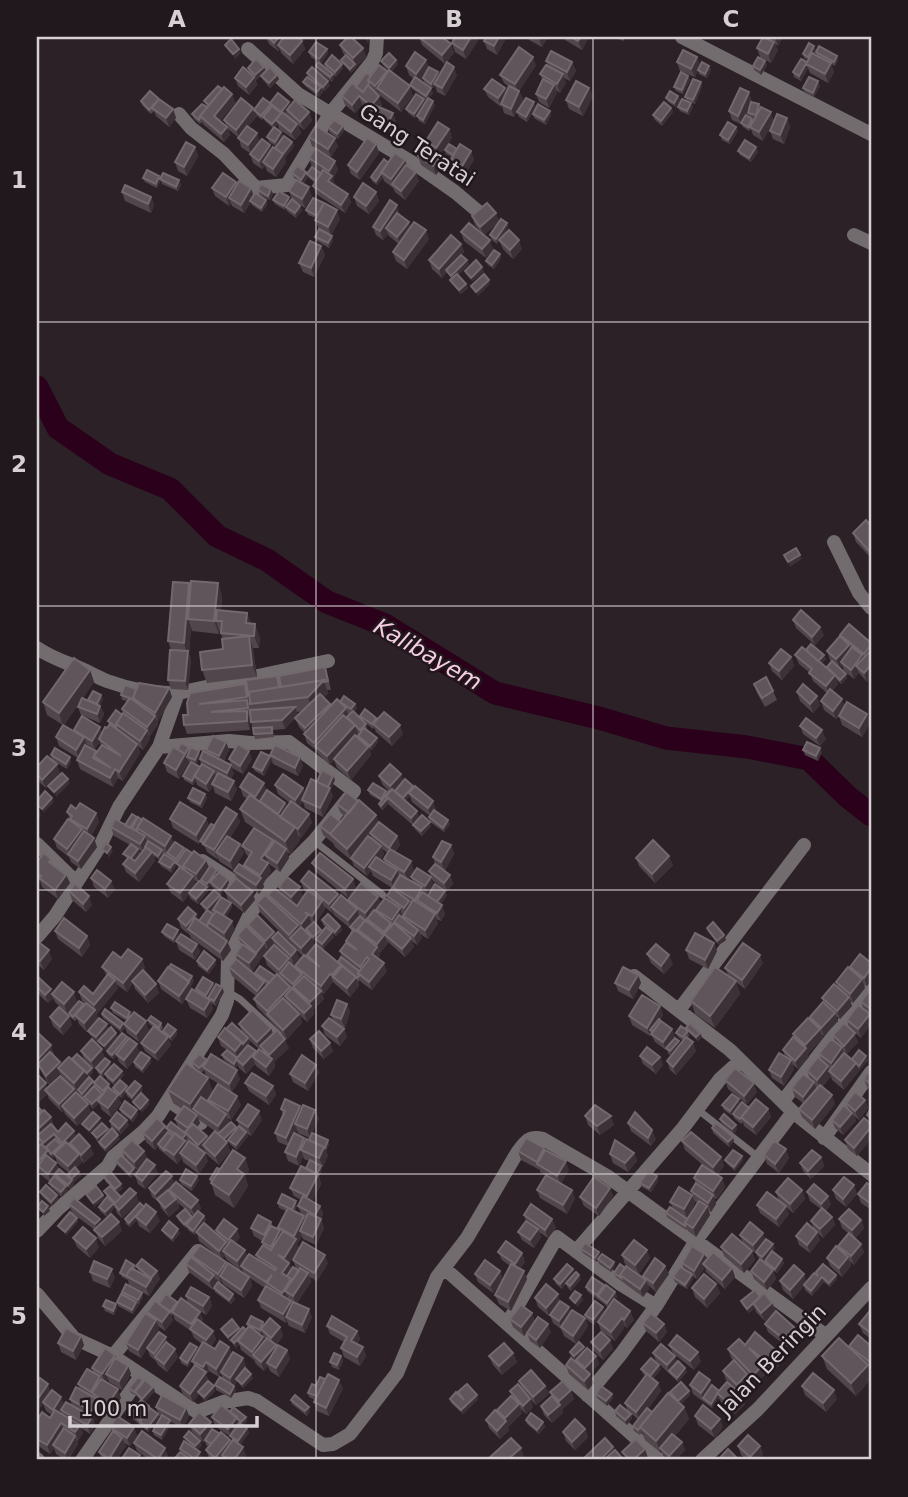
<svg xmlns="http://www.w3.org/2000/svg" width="908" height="1497" font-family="'DejaVu Sans',sans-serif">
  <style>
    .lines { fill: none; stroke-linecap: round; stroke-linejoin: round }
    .river { stroke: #2a001a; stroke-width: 23 }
    .service { stroke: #726c6f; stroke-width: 7 }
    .minor { stroke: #726c6f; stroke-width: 14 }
    .tertiary { stroke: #726c6f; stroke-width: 14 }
    .wall { fill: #51464b; fill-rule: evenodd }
    .shaded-wall { fill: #3c3136 }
    .building { fill: #5f555a; stroke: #72686d; stroke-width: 2 }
    .grid { fill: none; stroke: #d7d0d3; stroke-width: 2; stroke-opacity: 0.55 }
    .labels { text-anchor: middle; stroke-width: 5; stroke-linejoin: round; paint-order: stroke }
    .street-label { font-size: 21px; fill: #d7d0d3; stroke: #21181d }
    .water-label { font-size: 23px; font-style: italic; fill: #f7cde2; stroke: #21181d }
    .neatline { fill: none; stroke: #d7d0d3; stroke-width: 2.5 }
    .grid-label { font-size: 23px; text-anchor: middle; font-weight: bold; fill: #d7d0d3 }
  </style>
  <rect width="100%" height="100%" fill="#2b2126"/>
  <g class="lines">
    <!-- river -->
    <path class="river" d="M37,387L58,428L110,464L170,489L217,536L267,560L327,602L385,625L495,693L599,718L666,738L747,747L809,759L848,797L871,815"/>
    <!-- service -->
    <path class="service" d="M314,841L383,895
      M228,992L240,999L278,1034
      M697,1109L758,1157"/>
    <!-- minor -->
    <path class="minor" d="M248,49L298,94L418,166L455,192L480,213
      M179,114L191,128L224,154L256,188L287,185L330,114L372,62L376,53L377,37
      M854,235L871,243
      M834,542L859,593L871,608
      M37,648C50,657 62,661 77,667C87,671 97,677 107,681C129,689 154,694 178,693L328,661
      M37,844L76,882
      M202,861L247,890
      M37,937L55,916L100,846L119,807L159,747L178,693
      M634,976L730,1050L793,1112L871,1174
      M679,1010L804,845
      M168,1100L201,1123
      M783,1101L871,988
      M824,1138L871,1072
      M37,1231L58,1209L108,1166L113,1157L143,1132L158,1116L222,1015L227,1001L228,959L250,914L269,886L314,841L354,791L289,742L251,743L229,741L159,747
      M576,1251L683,1128L720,1079L740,1061
      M444,1268L661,1460
      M37,1294L74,1338L113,1356L197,1412L223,1402L248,1398L257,1401L323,1445L333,1444L350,1434L397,1373L437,1277L467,1238L517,1153C525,1142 529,1135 543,1139L607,1176L825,1335
      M507,1324L557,1237L619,1283L656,1306
      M113,1356L198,1251
      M587,1395L621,1354L656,1306L697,1239L793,1112
      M37,1459L38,1460
      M82,1460L141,1376
      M702,1460L758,1409L871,1288"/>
    <!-- tertiary -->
    <path class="tertiary" d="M682,37L871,134"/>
  </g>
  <!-- wall -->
  <path class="wall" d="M266,37H303L304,39L302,41L305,49L293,64L281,53L280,49L278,51L269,44Z
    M419,37L451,44L454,53L445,64L422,45Z
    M528,37H548L542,47L529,40Z
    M564,37H589L582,50L565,40Z
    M614,37H626L623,41Z
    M761,37H783L778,46L775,44L778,50L771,63L760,57L757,48L762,38Z
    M506,38L497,55L487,49L484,41Z
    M478,40L466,59L455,52L452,43Z
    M340,45L363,48L366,57L356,67V66V68L351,73L343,64L341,60L346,56L343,53Z
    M327,49L328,53L321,64L311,57L309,52Z
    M816,50L814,54L817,56L816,52L837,56L838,60L835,66L831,64L834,72L828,83L810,73L808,68L801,81L794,77L793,72L807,62L808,60L804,58L803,54Z
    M697,57L700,65L709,66L711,70L707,78L699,74L698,70L695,77L680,71L677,62Z
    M256,59L257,80L255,77L257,85L249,95L238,86L235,78L249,72L248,68Z
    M396,60L398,64L391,72L413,95L401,112L373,90L382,105L380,107L393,113L396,122L391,132L373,123L370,115L371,112L362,105L355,113L345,105L342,96L371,76L387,73L389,71L383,65L381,61Z
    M546,61L572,62L576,71L570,81L564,78L566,83L560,93L556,90L557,93L549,108L539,102L536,94L543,81L540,74L548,66Z
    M765,61L767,65L761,75L754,70L753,66Z
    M325,64L343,68L336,77L333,74L334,78L332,82L317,70L316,66L326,68Z
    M536,65L519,91L523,99L514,117L504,113L502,106L501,107L488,97L484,89L506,93L509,87L504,83L500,75Z
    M406,66L429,67L439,75H457L445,96L437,92L435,85L433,88L424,82L423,78L421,81L433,93L429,98L435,105L425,124L419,121L417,116L421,110L415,118L408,113L406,109L425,102L426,99L412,89L410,85L414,79L409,75Z
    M307,73L330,85L325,91L322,89L323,92L319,97L305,86L303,82L308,78Z
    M261,76L279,79L270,88L263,80Z
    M688,76L690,80L683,94L676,91L674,87Z
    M702,86L695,104L687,101L691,103L693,107L689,115L680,111L678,107L687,101L685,97Z
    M820,86L814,97L805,93L803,88Z
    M589,88L593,96L583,116L569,109L566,100Z
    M222,89L232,94L235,103L220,121L226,126L224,120L253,108L254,109L271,107L270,103L290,106L309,112L312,121L304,130L298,125L301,133L295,140L279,129L278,124L274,127L281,132L283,136L292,142L294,146L285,158L286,162L276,177L267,171L265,166L262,169L253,163L250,153L241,147L239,138L228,129L230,135L224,142L203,124L202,122L200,124L194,119L192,114L207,107L204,101ZM256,115L262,120L264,118L265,121L273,128L267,137L269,142L276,146L272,149L260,141L248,127L257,116Z
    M678,96L680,100L676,107L668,102L666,98Z
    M159,99L173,109L176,118L169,127L156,116L154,111L151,114L142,105L141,101Z
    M752,101L743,119H752L753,122L755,119L749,117L748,113L759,104L761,108L774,121L787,118L790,127L784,144L773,139L770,131L773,121L763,141L753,135L751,129L749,131L743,127L741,123V124L732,120L729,111Z
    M536,107L527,122L519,117L517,112Z
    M671,108L673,112L662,126L655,120L653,115Z
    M533,114L551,115L546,125L534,118Z
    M343,126L344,131L338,139L329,132L328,127Z
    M736,127L738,131L730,144L722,140L720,135Z
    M449,129L452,138L439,156L429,150L426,141Z
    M309,137L338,146L331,157L312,146Z
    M376,144L379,153L360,180L351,174L348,165Z
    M195,147L198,156L187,176L178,171L175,162Z
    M756,147L758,152L751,162L740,155L738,151Z
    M457,149L471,151L474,160L465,174L454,167L451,159L452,157L446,154L445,150Z
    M418,156L442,167L436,175L421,165Z
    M309,158L338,169L333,179L334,185L348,194L351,202L345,213L316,194L313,186L315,183L309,178L307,174L312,167Z
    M405,160L407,165L419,181L405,200L395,192L393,188L384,181L383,178L377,185L372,181L371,177L388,163Z
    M292,173L308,177L303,184L312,196L305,208L294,201L300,206L302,210L296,218L287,211L286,208L285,210L275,204L273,200L289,197L290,201L292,199L289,191L296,180L294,178Z
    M143,178L179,180L181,185L178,191L162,184L161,180L157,188L145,182Z
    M237,185L254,196L266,200L267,205L262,212L252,205L251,202L244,213L232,206L231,203L229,206L215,196L212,188Z
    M271,189L273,194L270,200L260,195L258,190Z
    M122,192L151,197L154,205L151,213L125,201Z
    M376,192L379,201L369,214L357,206L354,197Z
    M306,210L340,219L331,235L333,240L329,248L317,241L315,237L319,229L315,220L316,218L308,215Z
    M496,213L499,222L484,235L475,225L472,216Z
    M400,214V215L411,227L429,239L407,269L396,261L393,252L399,244L389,236L388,234L383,240L376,235L373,227Z
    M507,223L508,227L500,240L522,249L513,259L503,249L499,240L497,244L492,240L490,235Z
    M461,232L493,249L486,258L464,241Z
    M461,244L464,252L462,255L469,264L458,275L466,284L468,288L461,294L452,284L450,280L451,278L447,272L442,278L432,269L429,260Z
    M321,246L325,255L314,277L303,272L299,263Z
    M500,254L501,258L494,269L488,265L486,261Z
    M871,526V558L856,542L853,533Z
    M218,583L222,596L221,610L251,624L260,637L259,648H253L257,677L207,683L202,670L223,649V639L219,630V634L192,631L191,627L189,654L191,660L188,690L171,689L168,680L171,650L168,641L191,589Z
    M793,620L824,635L815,645L796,628Z
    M840,635L871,643V677L867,682L859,673L854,679L844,671L842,665L840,668L846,674L847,678L841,684L836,679L838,684L832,691L845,706L867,714L870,723L862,737L842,725L839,716L840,715L836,719L824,710L821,701L827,693L813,681L810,673L799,664L795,655L806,650L826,659L821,664L827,669L832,662L830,660L827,651L842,638Z
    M791,657L794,666L782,680L772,671L769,663Z
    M90,670L94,682L83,698L88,700L101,695L103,699L100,705L104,714L100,723L81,715L78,707L80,702L64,725L75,732L74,730L102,733L109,725L108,721L123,713L122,709L127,701L122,700L121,695L136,689L169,688L172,697L158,721L157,720L158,724L150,736L149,735L150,739L143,750L138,746L140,753L123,781L118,778L113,787L80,769L77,760L78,758L59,746L56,737L63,725L47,715L43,702ZM100,742L101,746L97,753L96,751L87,746L86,744L95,749Z
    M328,676L331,690H327L328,693L324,698L330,706L340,702L355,704L357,708L354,712L361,720L360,716L377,720L403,734L392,746L376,732L374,727L373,729L362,720L366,724L367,729L378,742L372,750L369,748L371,755L351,780L337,768L334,760L330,765L318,754L317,751L307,743L304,734L305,733L299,727L295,718L303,711L297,712L298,715L285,729L273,730L274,737L255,739L250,717H249L250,730L187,734L184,725L188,715L187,703L248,693L280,684Z
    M754,684L773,691L777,700L765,707L757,693Z
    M797,692L820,705L813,713L800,701Z
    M800,726L826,739L820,746L803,734Z
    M226,742L229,750L224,761L234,773L231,779L237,789L231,801L215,793L213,786L209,792L197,785L196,781L193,785L184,780L183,776L190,762L188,761L187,758L189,762L179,779L167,772L164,763L178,749L189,747L190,750L201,755L196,765L200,767L201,765L200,759L207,753L206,750Z
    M803,750L822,752L818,761L805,755Z
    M51,755L71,762L67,769L52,760Z
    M270,755L300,757L303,766L298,776L273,764Z
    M270,756L272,760L264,776L255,771L253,767Z
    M229,759H252L243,774L232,768Z
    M37,767L60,773L46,788L37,780Z
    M333,776L335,780L330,790L333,796L323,817L305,808L303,802L299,807L309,814L312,823L301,838L299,836L300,840L290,854L287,852L289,858L280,872L269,864L268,862L271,871L263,884V883L264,887L259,894L237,879L234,871L245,868L244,865L249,857L246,854L242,846L254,828L245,822L240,809L247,799L243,796L240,787L267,791L285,803L287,808L290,803L278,794L275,785L303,788L305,793L317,782Z
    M379,776L404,781L433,801L436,811L448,820L450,824L444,832L430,822L429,817L430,816L412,802L410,796L405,801L420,818L431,826L422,836L415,829L414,826L388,804L383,810L380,808L379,804L381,801L370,795L368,790L387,794L389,791L382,784Z
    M205,794L207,798L202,808L190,802L188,798Z
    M337,804L379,822L397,836L400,845L395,852L414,870L408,879L413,882L411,877L434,885L428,895L424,892L428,896L447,895L441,904L445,914L441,921L436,919L438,923L428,939L420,934L422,938L417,945L412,941L414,947L405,957L388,942L387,940L388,943L380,953L378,951L380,955L378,958L387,971L372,990L361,982L360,980L358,982V981L359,986L350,997L333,982L324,994L321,992L324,999L313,1010L314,1014L307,1022L300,1015L302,1023L287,1039L257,1007L254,999L256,996L232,976L229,967L238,961L236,954L242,945L237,936L250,930L248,925L275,935L300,959L294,965L290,961L291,964L297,969L295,966L303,956L293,947L292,944L260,912L257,903L270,900L268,895L281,894L279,887L303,896L295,905L297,906L307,892L304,890L301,881L338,894L339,897L349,903L348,900L378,897L381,904L388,900L387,896L394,889L373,876L371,871L367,876L354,866L352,861L335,847L333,843L323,835L320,826L341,822L345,817L340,812ZM382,849L388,853L384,859L385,863L380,860L384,854ZM325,907L332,913L333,912L334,915L350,928L352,932L346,941L347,943L340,951L342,958L338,962L307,955L309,958L305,955L315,946L312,938L314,941L316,940L317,943L323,949L334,937L332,933L336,936L342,930L340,926L322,920L323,925L327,928L322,932L315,924L325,909ZM274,944L275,946L264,956L267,965L282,979L275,976L255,973L256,975L252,972L259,962L258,960L259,961L267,952L266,948L268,950Z
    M76,809L96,813L99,822L91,836L97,847L81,869L71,862L69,857L57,848L54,839L70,820L67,812Z
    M237,814L240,822L230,838L240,844L244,853L233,870L219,861L218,858L217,859L207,852L205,847L202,845L200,841L199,844L173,828L170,819L206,818L209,826H215Z
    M138,818L174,843L184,848L185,850L218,872L229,883L221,894L212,887L211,885L208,888L205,886L208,891L198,904L190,898L189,894L183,902L171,893L167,884L179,868L176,863L175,862L176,865L172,873L161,866L159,862L160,860L154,856L155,861L139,882L126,872L123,864L127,859L123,854L130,845L114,836L111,827L125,825ZM138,849L143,852L135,861H134L140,853ZM194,880L198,882L193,888Z
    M451,845L454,854L445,871L450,875L453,884L447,891L432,880L429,871L435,864L433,857Z
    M636,858L673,865L655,883L639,866Z
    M37,862L54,865L66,875L70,883L58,899L42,887L40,881L37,879Z
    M312,863L353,879L356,888L348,898L316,872Z
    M91,878L115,889L108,898L94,887Z
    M69,891L92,905L86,912L72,900Z
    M225,891L252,892L255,900L244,913L228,900Z
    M221,898L231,903L232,907L226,917L235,930L227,941L231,950L223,961L191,938L190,935L181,928L178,919L196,914L199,921L206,911L203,908L201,904Z
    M707,928L724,935L726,940L719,945L708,932Z
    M178,930L179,934L174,943L164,936L162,932Z
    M55,931L87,936L90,945L82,957L58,939Z
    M37,941L52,959L44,970L37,964Z
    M176,941L197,944L200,952L195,960L179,950Z
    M714,943L717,951L708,969L689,959L686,950Z
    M647,954L673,964L664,974L651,963Z
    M121,958L142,959L145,968L142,972L156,984L159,993L148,1003L135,989L133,983L127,992L116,984L118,988L97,1014L96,1013L98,1019L87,1032L79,1024L77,1019L75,1021L70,1017L69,1013L85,1003L82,1001L79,992L93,994L107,976L102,967Z
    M197,961L216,964L209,974L198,966Z
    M763,963L745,989L736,982L740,994L715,1028L695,1014L691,1001L728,975L725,968Z
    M871,963V981L867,986L864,985L865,988L853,1003L850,1000L852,1006L840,1019L836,1016L838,1021L824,1036L822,1035L823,1038L808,1054L807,1053L809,1057L798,1069L792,1064L794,1069L784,1086L772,1078L769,1070L785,1057L783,1050L795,1039L793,1034L811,1021L810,1017L824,1003L822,998L838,988L836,982L850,969V967Z
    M638,975L641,983L633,999L618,991L615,983Z
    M37,976L51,989L52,993L77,1001L67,1013L55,1002L53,998L48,1003L37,993Z
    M194,980L191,986L190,985L192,990L197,992L196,989L213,983L214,987L224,992L216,1006L211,1003L213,1009L207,1018L190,1008L186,999L189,995L182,1004L161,989L158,981Z
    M871,989V1016L870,1015L871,1019V1032L869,1027L861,1038L853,1031L858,1042L847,1054L844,1051L845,1053L852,1059L868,1060L860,1070L858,1068L859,1071L844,1090L832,1080L831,1076L822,1087L835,1104L815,1129L802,1117L799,1109L804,1104L795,1097L792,1088L810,1079L807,1071L822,1061L819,1054L835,1042L833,1035L849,1028L847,1020L864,1010L861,1002Z
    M347,1004L350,1012L345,1028L340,1026L344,1029L347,1037L340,1046L325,1035L322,1026L333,1021L331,1015Z
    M660,1006L663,1015L660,1020L672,1029L675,1037L671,1043L680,1045L683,1041L678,1037L676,1033L687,1031L686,1028L702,1037L698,1041L688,1032L689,1035L688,1038L696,1051L676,1075L670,1070L667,1061L671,1056L668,1053L667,1049L666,1050L655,1042L651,1034L650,1036L632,1025L629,1016Z
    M111,1008L131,1015L149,1030L139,1042L127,1033L124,1024L127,1021L113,1013Z
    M102,1014L123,1023L125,1028L121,1032L103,1018Z
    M69,1016L72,1025L63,1035L53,1026L50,1017Z
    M148,1020L161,1023L163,1028L161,1031L164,1034L163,1031L176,1030L177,1034L172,1041L168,1038L171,1045L158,1061L145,1051L141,1043L153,1027L149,1024Z
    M239,1024L271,1028L273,1034L289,1048L274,1062L275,1067L269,1076L256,1066L255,1064L246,1074L239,1068L238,1065L235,1068L224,1060L222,1055L227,1050L221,1046L218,1037L242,1032ZM248,1039L259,1049L256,1053L244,1049V1048L250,1042Z
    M109,1028L97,1041L90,1035L88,1031Z
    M37,1032L54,1054L53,1055L60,1062L61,1065L73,1060L93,1072L89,1077L85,1074L87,1079L94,1083L109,1084L111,1089L114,1092L113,1088L128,1089L141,1086L142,1091L133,1101L127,1096L126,1093L122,1098L118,1096L121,1103L111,1117L102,1110L99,1103L93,1109L86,1101L84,1098L80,1095L78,1090L81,1087L77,1091L61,1076L60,1073L49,1085L40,1069L37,1067Z
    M127,1037L140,1053L127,1069L119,1062L117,1056L113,1059L108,1055L107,1051Z
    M310,1039L333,1051L324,1059L313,1048Z
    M81,1051L105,1058L111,1066L103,1077L98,1073L96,1068L101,1063L95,1069L84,1059Z
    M640,1056L660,1057L663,1065L656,1074L643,1064Z
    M150,1058L151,1063L143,1073L135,1067L134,1062Z
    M207,1060L240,1079L232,1092L206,1076L204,1070L201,1073L194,1067L192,1062Z
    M316,1065L319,1073L308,1091L293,1082L290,1074Z
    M871,1068V1090L867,1087L864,1079Z
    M105,1074L124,1075L114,1085L107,1079Z
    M37,1078L48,1088L74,1089L75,1093L88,1104L91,1113L77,1126L65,1114L64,1111L62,1112L49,1099L47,1094L37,1104Z
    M208,1078L212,1090L206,1100L209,1103L208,1100L241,1105L231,1120L228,1118L229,1123L226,1127L237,1129L240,1127L237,1120H262L251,1136L246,1133L248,1136L237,1150L230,1144L228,1140L227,1142L230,1151L219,1165L206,1154L205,1150L203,1152L205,1153L208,1161L199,1174L183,1162L182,1158L177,1164L159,1149L158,1146L155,1150L146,1142L143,1133L168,1132L166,1128L178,1127L175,1119L182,1109L173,1103L168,1090ZM198,1119L219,1134L208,1139L207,1136L197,1127L200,1123Z
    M725,1080L757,1092L747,1104L728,1089Z
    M245,1083L273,1086L276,1095L269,1105L249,1091Z
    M739,1099L740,1104L731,1115L724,1110L722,1105Z
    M865,1100L868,1108L859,1120L854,1116L856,1121L843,1135L835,1128L832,1120L848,1108L846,1103Z
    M749,1108L768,1109L771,1117L756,1135L744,1126L743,1122L741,1124L734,1118L733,1114Z
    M871,1108V1139L857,1156L848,1149L845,1140L869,1122L867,1115Z
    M37,1109L54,1125L58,1132L74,1131L76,1137L94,1154L84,1163L80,1159L82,1162L76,1168L81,1176L73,1183L74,1185L70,1189L66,1186L68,1190L62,1197L51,1187L49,1183L50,1182L41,1175L40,1172L38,1173L37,1172V1140L39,1142L37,1138ZM49,1154L53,1158L55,1156L57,1163L69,1173L68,1174L69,1177L59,1170L56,1163L51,1158Z
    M120,1109L138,1114L133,1122L121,1113Z
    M281,1109L315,1110L319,1119L312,1133L328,1140L329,1144L326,1152L328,1155L323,1167L321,1166L322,1170L319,1177L321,1184L312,1201L320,1206L323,1214L321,1219L324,1228L316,1245L303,1239L302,1236L297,1244L299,1248L289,1263L292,1270L296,1269L293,1260L328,1263L317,1281L310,1277L311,1282L297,1303L312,1317L305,1333L289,1326L287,1321L286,1323L261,1308L258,1300L265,1288L250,1278L252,1286L244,1298L223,1284L222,1281L221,1283L216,1279L217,1283L235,1299L231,1304L215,1292L214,1288L213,1290L189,1272L186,1264L193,1258L192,1256L226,1262L227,1265L244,1273L241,1268L240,1270L226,1259L225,1256L222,1259L199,1241L197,1233L195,1235L188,1230L187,1227L186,1228L179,1221L177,1216L192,1217L194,1216L178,1203L179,1208L169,1217L161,1208L159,1202L152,1197L149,1188L175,1183L201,1208L199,1211L204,1216L206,1220L204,1223L217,1234L216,1230L240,1237L235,1243L247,1256L258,1260L256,1255L263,1245L262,1241L254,1236L251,1228L271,1222L273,1226L279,1230L278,1227L286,1211L279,1208L278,1203L297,1205L295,1211L301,1214L298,1206L301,1200L294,1196L290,1188L306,1169L309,1161L304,1159L303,1156L299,1166L288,1161L285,1152L288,1146L278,1142L275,1133L283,1116ZM297,1130L298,1133L310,1138L309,1140L305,1141L304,1138L295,1133Z
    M585,1116L614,1125L600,1135L588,1125Z
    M720,1119L737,1129L734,1134L721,1123Z
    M110,1121L129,1125L121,1134L111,1126Z
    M628,1123L656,1139L651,1146L631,1131Z
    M712,1128L734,1141L729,1147L713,1133Z
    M92,1133L120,1139L106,1152L100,1146Z
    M682,1141L721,1157L724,1166L717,1175L722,1178L725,1187L717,1199L714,1198L716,1204L711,1212L709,1211L710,1215L696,1237L688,1231L687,1229L686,1230L667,1217L666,1213L673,1209L670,1202L692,1194L691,1191L696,1184L694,1178L709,1170L685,1150ZM694,1200L697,1203L687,1219L695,1203Z
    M544,1148L545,1150L569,1170L561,1183L575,1198L567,1214L540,1198L537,1190L546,1175L540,1172V1170L521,1160L518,1151Z
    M786,1149L789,1158L779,1173L767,1164L764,1155Z
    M122,1150L144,1151L147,1159L158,1173L145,1189L138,1184L135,1175L142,1165L137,1170L125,1159Z
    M634,1153L637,1161L628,1172L613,1163L610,1154Z
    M742,1156L743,1160L735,1171L727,1164L725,1160Z
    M821,1157L824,1166L811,1179L803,1171L800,1163Z
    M245,1158L249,1170L245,1177L248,1186L234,1208L215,1195L210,1179Z
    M116,1161L134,1168L136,1172L131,1178L117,1165Z
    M197,1176L199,1180L192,1191L181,1184L180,1180Z
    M657,1176L658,1181L651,1192L642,1187L640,1183Z
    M104,1177L123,1188L117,1193L121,1197L139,1202L122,1218L117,1213L115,1207L107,1217L100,1211L99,1207L107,1197L104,1191L110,1186L105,1181Z
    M854,1185L857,1194L846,1207L836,1199L833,1190Z
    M871,1186V1210L861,1203L858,1194Z
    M610,1188L613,1196L599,1216L584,1206L580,1197Z
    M802,1190L805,1199L793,1213L786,1207L789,1214L779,1227L760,1213L757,1205L779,1201L776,1192Z
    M40,1192L59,1199L52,1206L42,1196Z
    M807,1192L831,1204L826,1211L832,1217L835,1225L823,1238L817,1232L820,1240L810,1253L799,1245L796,1236L814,1229L811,1221L821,1209L810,1201Z
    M140,1203L160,1221L150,1233L139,1226L137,1220L130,1227L126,1224L125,1219Z
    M69,1204L101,1223L122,1231L105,1246L98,1238L95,1230L72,1213Z
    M524,1215L552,1219L556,1228L548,1238L539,1232L541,1237L534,1248L522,1240L518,1232L526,1221Z
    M839,1219L861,1220L864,1228L855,1239L864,1252L854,1265L850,1261L851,1266L842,1277L830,1266L827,1258L840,1250L838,1246L848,1233L842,1228Z
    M162,1230L180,1233L173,1242L164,1234Z
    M740,1235L766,1239L775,1248L772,1251L784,1263L777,1273L770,1268L773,1270L776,1279L767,1290L754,1279L751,1271L767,1265L765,1261L770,1255L764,1262L757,1256L756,1253L743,1243Z
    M73,1238L99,1247L90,1258L77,1247Z
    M721,1247L752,1251L755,1260L744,1273L724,1256Z
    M581,1249L600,1255L614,1262L615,1266L611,1272L599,1264L598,1260L597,1262L583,1253Z
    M498,1252L522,1253L525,1262L520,1269L527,1279L511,1311L499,1304L495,1295L510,1266L502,1260Z
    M704,1254L707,1260L732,1268L735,1277L725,1289L706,1272L705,1267L697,1279L692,1276L693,1279L687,1289L675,1282L673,1277L684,1270L682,1263Z
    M622,1255L650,1258L639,1274L625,1264Z
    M134,1265L136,1269L135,1270L139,1272L136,1266L157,1271L160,1279L154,1287L153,1286L154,1288L149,1296L129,1285L128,1280L122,1277L120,1273Z
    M625,1268L644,1279L643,1276L669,1274L656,1292L648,1285L649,1289L643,1297L616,1277L614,1273Z
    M573,1269L575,1273L581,1279L571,1291L568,1288L566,1284L562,1289L556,1284L554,1279Z
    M500,1271L503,1280L493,1293L478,1282L475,1274Z
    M90,1272L115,1277L110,1288L93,1281Z
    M817,1275H836L837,1279L830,1287L824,1282L812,1296L805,1290L804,1286L793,1299L783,1290L780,1281L807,1282Z
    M716,1284L720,1293L707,1308L695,1297L692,1288Z
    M586,1287H604L615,1292L617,1297L615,1299L630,1311L634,1320L627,1328L625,1326L615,1341L601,1331L598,1322L608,1307L587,1291Z
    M122,1292L143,1297L139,1305L137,1303L138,1306L133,1314L118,1306L117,1302L123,1295Z
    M186,1296L209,1297L212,1306L206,1315L198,1310L200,1312L203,1320L201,1322L216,1339L211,1347L215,1349L229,1347L232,1354L246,1366L245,1369L253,1378L243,1388L237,1381L234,1386L236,1390L231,1398L216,1390L215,1385L223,1380L221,1373L219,1377L209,1371L206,1375L209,1381L215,1391L205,1401L199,1394L193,1402L183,1395L180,1386L194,1366L192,1361L188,1367L181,1363L180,1358L198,1350L202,1344L194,1338L191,1331L175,1320L173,1314L171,1316L173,1320L165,1331L158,1326L159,1328L151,1342L169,1344L178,1357L167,1372L158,1365L156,1361L150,1356L147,1348L141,1358L129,1351L126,1343L148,1315L147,1312L159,1304H188Z
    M760,1297L772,1303L776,1311L794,1327L797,1335L787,1347L768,1332L765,1324L775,1311L765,1321L756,1312L755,1308L749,1313L743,1306L741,1301Z
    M535,1298L560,1301L571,1312L585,1318L588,1326L576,1344L564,1336L561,1329L553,1323L550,1315L549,1316L538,1307Z
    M103,1306L117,1308L114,1315L105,1311Z
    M603,1307L604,1311L594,1325L586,1319L585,1315Z
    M532,1313L535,1322L551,1332L540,1348L530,1341L527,1333L531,1327L524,1336L513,1327L510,1319Z
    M871,1314V1339L863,1333L859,1324Z
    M263,1322L264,1325L280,1327L283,1336L276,1345L277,1347L287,1350L290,1359L279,1377L270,1371L268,1366L264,1371L256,1364L254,1360L241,1350L239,1344L236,1348L233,1344L231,1341L230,1342L223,1333L221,1329L239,1328L240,1330H246L248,1327L247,1324ZM258,1332L261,1334L262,1332L264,1338L266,1339L265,1341Z
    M643,1323L664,1324L667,1332L659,1342L646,1331Z
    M327,1326L357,1331L360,1339L357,1344L363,1347L366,1356L360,1366L344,1357L341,1348L344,1342L330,1334Z
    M610,1340L613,1349L603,1360L594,1351L591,1342Z
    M58,1343L84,1345L76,1360L61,1352Z
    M669,1345L701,1361L694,1370L673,1353Z
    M745,1345L779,1353L782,1362L773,1372L764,1366L767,1373L756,1383L748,1375L750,1382L740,1393L726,1380L723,1371L736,1363L731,1358L728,1349Z
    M849,1346H871V1369L868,1367L871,1375V1379L856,1396L827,1369L822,1356L851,1350Z
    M585,1350L596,1356L599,1364L590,1374L594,1383L588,1390L569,1374L566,1365L577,1363L576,1360L571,1356L570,1352Z
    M513,1353L517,1362L502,1375L493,1365L489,1356Z
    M653,1353L675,1356L677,1362L687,1372L678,1382L656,1361Z
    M341,1356L343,1361L339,1370L332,1367L330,1362Z
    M116,1359L128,1366L131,1374L122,1390L109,1382L108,1379L106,1382L121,1398L111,1413L100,1405V1408L94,1419L93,1418L95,1426L90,1434L81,1428L83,1433L78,1441L77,1440L78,1444L68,1460H66L56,1454L54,1448L50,1454L37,1445V1410L40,1416L50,1418L52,1415L46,1411L43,1404L39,1409L37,1407V1382L51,1391L64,1405L72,1406L70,1399L80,1390L78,1384L94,1373L92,1368Z
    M659,1365L661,1369L653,1379L658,1383L661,1391L648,1409L652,1413L671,1396L670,1392L689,1391L690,1395L681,1404L684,1407L689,1419L675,1436L682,1442L685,1450L676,1460H668L663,1456L662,1452L661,1453L645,1440L642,1432L640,1435L634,1431L633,1426L638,1419L630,1413L632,1418L627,1425L616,1416L615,1411L628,1412L625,1403L646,1376L643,1374L641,1369Z
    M519,1381L545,1386L549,1394L536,1405L530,1399L533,1407L526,1414L520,1408L522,1413L508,1427L509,1430L500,1439L489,1428L486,1420L498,1413L497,1410L513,1398L510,1391L522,1389Z
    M143,1382L153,1387L155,1391L144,1403L149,1406L150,1409L158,1414L159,1418L148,1432L133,1419L131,1414L141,1401L136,1395L131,1393L129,1388Z
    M690,1385L719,1391L745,1404L735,1414L721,1402L719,1398L712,1408L693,1394Z
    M316,1386L343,1388L329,1416L317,1411L314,1402L315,1400L309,1397L308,1393Z
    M802,1386L837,1399L826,1412L805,1395Z
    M458,1392L478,1399L463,1414L451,1403L450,1399L460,1395Z
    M550,1392L574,1399L562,1409L563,1413L552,1423L544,1415L541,1406L552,1396Z
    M596,1394H612L613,1398L607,1406L597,1398Z
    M291,1400L310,1411L307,1416L292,1404Z
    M156,1407L186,1408L189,1416L183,1428L171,1422V1424L162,1440L154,1435L153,1431L161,1417L159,1416Z
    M230,1412L246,1417L247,1421L243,1426L247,1428L249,1433L240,1445L246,1456L243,1460H211L209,1458L206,1450L209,1447L206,1445L205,1441L203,1442L192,1432L189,1424L214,1430L230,1440L231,1442L232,1440L231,1437L215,1426L212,1417Z
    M695,1416L723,1427L715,1438L698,1425Z
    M526,1420L543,1422L545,1427L539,1434L527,1424Z
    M110,1427H134L137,1436L130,1446L124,1443L126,1446L116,1460H102L99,1452L112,1432Z
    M585,1429L588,1437L575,1450L566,1441L563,1432Z
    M184,1437L202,1445L197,1450L201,1456L199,1460H176L175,1458L181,1452L180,1449L194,1448L186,1441Z
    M134,1443L165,1448L168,1457L166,1460H150L137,1451Z
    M738,1446H760L763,1454L758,1460H747L741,1455Z"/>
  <!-- shaded-wall -->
  <path class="shaded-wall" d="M279,37H290L278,45L280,49L278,51L274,43Z
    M297,37H303L304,39L302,41L305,49L293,64L290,55Z
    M365,37H372L367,43Z
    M471,37H476L478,40L466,59L463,50Z
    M499,37H506V38L497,55L494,46Z
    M539,37H548L542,47L539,38Z
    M581,37H589L582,50L578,41Z
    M775,37H783L778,46Z
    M774,42L778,50L771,63L768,54Z
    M451,44L454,53L445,64L442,55Z
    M814,46L816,50L810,61L808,57Z
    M363,48L366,57L356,67L353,58Z
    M239,49L241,53L235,59L233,54Z
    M327,49L328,53L321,64L319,59Z
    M837,56L838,60L835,66L834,62Z
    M533,57L536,65L519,91L523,99L514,117L511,109L518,93L515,84Z
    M697,57L700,65L695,77L691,69Z
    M396,60L398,64L390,72L389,68Z
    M426,60L430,69L419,83L416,74Z
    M765,61L767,65L761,75L760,70Z
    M572,62L576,71L570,81L567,72Z
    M831,63L834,72L828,83L825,74Z
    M342,64L343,68L336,77L335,72Z
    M355,64L356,68L351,73L350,69Z
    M806,64L808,68L801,81L799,76Z
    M709,66L711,70L707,78L705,74Z
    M264,67L266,71L257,80L255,75Z
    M454,67L457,75L445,96L442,88Z
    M387,71L390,80L377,88L379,95L375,86Z
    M438,72L440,77L433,88L431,84Z
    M333,74L334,78L332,82L330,77Z
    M563,74L566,83L560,93L557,84Z
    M277,75L279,79L270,88L269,83Z
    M688,76L690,80L683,94L682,90Z
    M254,77L257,85L249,95L246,87Z
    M328,81L330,85L325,91L323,87Z
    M818,81L820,86L814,97L813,93Z
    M701,82L702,86L695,104L693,100Z
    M554,85L557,93L549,108L546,99Z
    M410,86L413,95L401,112L398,103Z
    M321,87L323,92L319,97L317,92Z
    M431,88L433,93L427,100L426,96Z
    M505,88L508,97L501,107L498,98Z
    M589,88L593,96L583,116L579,107Z
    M749,92L752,101L741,124L738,116Z
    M232,94L235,103L217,124L214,116Z
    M359,96L362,105L355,113L352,105Z
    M379,96L382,105L374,115L371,106Z
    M678,96L680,100L676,107L674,103Z
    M424,99L425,103L415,118L414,114Z
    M433,101L435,105L425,124L423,120Z
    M289,102L291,106L283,116L281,112Z
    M534,102L536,107L527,122L526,117Z
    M691,103L693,107L689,115L687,111Z
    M271,104L272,108L262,120L261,116Z
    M253,108L257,116L239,138L236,130Z
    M671,108L673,112L662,126L661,121Z
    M173,109L176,118L169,127L166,118Z
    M550,111L551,115L546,125L544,120Z
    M309,112L312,121L304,130L300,122Z
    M771,112L774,121L763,141L759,132Z
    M281,113L276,120L278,124L274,129L272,124Z
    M393,113L396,122L391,132L388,123Z
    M787,118L790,127L784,144L780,135Z
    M297,124L301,133L295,140L291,132Z
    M343,126L344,131L338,139L337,134Z
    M227,127L230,135L224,142L221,134Z
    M736,127L738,131L730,144L728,140Z
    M449,129L452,138L439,156L436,148Z
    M281,132L283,136L276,146L275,142Z
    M257,133L260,141L251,154L248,145Z
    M335,138L338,146L331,157L328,149Z
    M292,142L294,146L285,158L286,162L276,177L273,169Z
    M376,144L379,153L360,180L357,172Z
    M270,145L273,154L263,162L265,166L262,169L259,161Z
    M195,147L198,156L187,176L184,167Z
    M756,147L758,152L751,162L749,158Z
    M471,151L474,160L465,174L462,166Z
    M439,158L442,167L436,175L433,166Z
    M405,160L408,169L392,184L391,179Z
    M335,161L338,169L333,179L335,184L331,190L328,181L331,177L329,171Z
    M306,172L308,177L302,184L301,180Z
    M416,172L419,181L405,200L401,191Z
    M381,174L383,178L377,185L376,181Z
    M159,176L161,180L157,188L156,184Z
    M179,180L181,185L178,191L176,187Z
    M236,182L239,191L229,198L231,203L229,206L226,197Z
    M309,187L312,196L305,208L302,199Z
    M251,188L254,197L244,213L241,205Z
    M271,189L273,194L270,200L268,196Z
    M376,192L379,201L369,214L366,206Z
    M348,194L351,202L345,213L341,205Z
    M151,197L154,205L151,213L148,204Z
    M289,197L291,201L285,210L284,206Z
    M266,200L267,205L262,212L261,208Z
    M397,205L400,214L389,231L386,228L388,234L383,240L380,231Z
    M300,206L302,210L296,218L295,213Z
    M337,210L340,219L331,236L328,227Z
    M496,213L499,222L484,235L480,227Z
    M409,222L412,231L401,245L397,237Z
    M507,223L508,227L497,244L496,239Z
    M426,230L429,239L407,269L404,260Z
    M332,236L333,240L329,248L328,243Z
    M490,240L493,249L486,258L482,249Z
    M519,240L522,249L513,259L510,250Z
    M461,244L464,252L447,271L446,270L447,272L442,278L439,269Z
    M321,246L325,255L314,277L311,268Z
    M500,254L501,258L494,269L492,265Z
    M467,260L469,264L453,280L451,276Z
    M482,267L484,272L472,282L471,278Z
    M489,280L490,284L478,296L476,292Z
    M466,284L468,288L461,294L459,290Z
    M800,555L802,559L790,567L788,562Z
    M189,583L193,596L188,619L191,627L189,654L191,660L188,690L185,681L187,653L184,643Z
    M218,583L222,596L220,621H216L219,630V634L214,621Z
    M247,613L252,625L251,636L246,623Z
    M255,624L260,637L259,648L254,636Z
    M820,627L824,635L815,645L812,637Z
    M249,636L253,648L257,677L252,665Z
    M849,645L852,653L841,662L842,665L840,668L836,659Z
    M871,645V657L867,663L864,654Z
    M824,655L826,659L820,666L818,661Z
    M862,655L865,664L856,666L859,673L854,679L851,670Z
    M791,657L794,666L782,680L779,671Z
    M871,665V677L867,682L864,673Z
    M90,670L94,682L63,726L59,713Z
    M846,674L847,678L841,684L840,680Z
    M835,675L838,684L829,694L826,686Z
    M324,680L328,693L312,710L308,697Z
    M245,684L248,692L250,706L247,697Z
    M169,688L172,697L158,721L155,713Z
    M101,695L103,699L98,709L96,705Z
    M817,696L820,705L813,713L810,704Z
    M842,699L845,707L836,719L833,711Z
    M330,704L333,713L308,737L305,728Z
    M355,704L357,708L353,714L351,709Z
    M100,706L104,714L100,723L97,714Z
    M295,707L298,715L285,729L282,720Z
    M346,708L349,717L315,746L317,752L314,743Z
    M247,711L250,719V730L247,721Z
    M867,714L870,723L862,737L859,728Z
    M155,716L158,724L150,736L147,727Z
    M355,725L358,734L330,765L327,756Z
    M400,725L403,734L392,746L389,737Z
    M100,727L103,736L99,739L100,742L95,749L92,741Z
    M147,730L150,739L143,750L140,741Z
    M822,730L826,739L820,746L816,738Z
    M84,737L87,746L79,758L76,750Z
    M377,738L378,742L372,750L370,746Z
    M226,742L229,750L222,765L219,756Z
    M137,744L140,753L123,781L119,772Z
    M189,747L190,751L187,758L189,762L179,779L176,770Z
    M368,747L371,755L351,780L347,771Z
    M820,748L822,752L818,761L816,756Z
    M199,751L201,755L196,765L195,760Z
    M249,751L252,759L243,774L240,766Z
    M270,756L272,760L264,776L262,771Z
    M70,757L71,762L67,769L66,764Z
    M300,757L303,766L298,776L295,768Z
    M57,764L60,773L46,788L42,780Z
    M231,765L234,773L230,781L227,773Z
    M115,769L118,778L113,787L110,778Z
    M214,771L217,779L212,784L213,786L209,792L206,784Z
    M401,774L405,782L393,795L390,786Z
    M194,776L196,781L193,785L192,781Z
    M333,776L335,780L330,790L333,796L323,817L320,808Z
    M68,779L70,783L56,797L54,792Z
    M234,781L237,789L231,801L228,792Z
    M264,783L267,792L258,806L255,797Z
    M413,786L415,791L409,793L410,796L404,802L403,798Z
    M303,788L306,797L302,800L303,802L298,808L295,800Z
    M205,794L207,798L202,808L200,804Z
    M52,798L54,802L43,813L42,809Z
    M387,799L388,804L383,810L381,806Z
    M433,801L436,810L431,817L428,808Z
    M285,803L288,812L283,819L278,814Z
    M38,807L41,816L37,820V808Z
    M417,811L420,819L414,826L411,818Z
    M96,813L99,822L90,837L87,829Z
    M237,814L240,822L220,855L216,852L217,859L214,850Z
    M309,814L312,823L301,838L298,829Z
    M376,815L381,828L370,833L372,838L351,858L352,862L347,849Z
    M206,818L209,827L199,844L196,835Z
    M448,820L450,824L444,832L443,828Z
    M430,822L431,826L422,836L421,831Z
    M295,827L300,840L290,854L285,841Z
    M82,829L85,838L69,854L67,849Z
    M145,836L148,844L143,852L140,844Z
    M171,836L175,845L168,855L165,846Z
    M397,836L400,845L392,856L389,848Z
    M94,838L97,847L81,869L78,861Z
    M273,840L277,848L265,855L268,862L264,868L261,859Z
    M240,844L244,853L233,870L230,861Z
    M451,845L454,854L445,871L441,862Z
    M381,846L384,854L372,869L369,867L371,871L367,876L364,868Z
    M111,847L113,851L109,858L107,853Z
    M138,849L140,853L132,863L131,859Z
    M286,849L289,858L280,872L277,863Z
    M162,850L163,855L160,860L158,856Z
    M152,852L155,861L139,882L135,873Z
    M669,856L673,865L655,883L652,874Z
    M206,860L209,868L199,883L196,874Z
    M175,861L176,865L172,873L170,868Z
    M411,861L414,870L408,880L404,872Z
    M268,863L271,871L263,884L260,875Z
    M217,870L218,874L210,882L211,885L208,888L207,884Z
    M397,870L400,878L394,889L391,880Z
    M66,875L70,883L58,899L55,890Z
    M450,875L453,884L447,891L444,883Z
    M193,876L196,884L183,902L180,893Z
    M431,877L434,885L428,895L425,886Z
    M261,878L264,887L259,894L256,885Z
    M228,879L229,883L221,894L220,890Z
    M353,879L356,888L348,898L345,889Z
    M111,881L115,889L108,898L105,889Z
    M207,887L208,891L198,904L196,899Z
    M300,887L303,896L295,906L291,897Z
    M422,887L425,896L417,900L420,906L418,908L415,900Z
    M445,891L447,895L439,907L437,903Z
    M252,892L255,900L244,913L241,905Z
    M338,894L341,902L331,907L333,912L332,913L329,904Z
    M220,895L221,899L209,913L207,909Z
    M89,896L92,905L86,912L83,904Z
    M378,897L381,905L369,920L367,919L368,921L365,913Z
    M322,901L325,909L315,924L312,916Z
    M409,901L413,909L407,917L404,908Z
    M231,903L232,907L224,920L222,916Z
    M442,905L445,914L441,921L437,913Z
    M400,908L403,917L398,925L394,922L396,927L395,929L392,920Z
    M357,909L360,917L351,929L348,920Z
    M196,914L200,922L188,929L189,935L186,926Z
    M435,914L438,923L428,939L425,930Z
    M308,915L312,923L304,933L301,924Z
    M232,921L235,930L227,942L224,933Z
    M298,925L301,934L290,938L292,944L289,935Z
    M340,926L342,930L336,936L335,932Z
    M178,930L179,934L174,943L173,939Z
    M321,930L322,934L314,941L313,937Z
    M418,930L422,938L417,945L414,936Z
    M274,932L277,941L272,938L274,944L268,950L265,941Z
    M332,932L334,937L323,949L322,944Z
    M384,935L388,943L380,953L377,944Z
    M724,935L726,940L719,945L717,941Z
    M87,936L90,945L82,957L79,948Z
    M311,937L315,946L304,957L301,948Z
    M411,938L414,947L405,957L402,949Z
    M227,941L231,950L223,961L220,952Z
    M264,943L267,952L259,961L256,953Z
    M714,943L717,951L708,969L705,960Z
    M197,944L200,952L195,960L192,952Z
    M377,947L380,955L375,962L372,954Z
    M49,950L52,959L44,970L40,961Z
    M296,950L300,959L294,965L291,956Z
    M256,954L259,962L252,972L249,963Z
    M669,955L673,964L664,974L661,966Z
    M760,955L763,963L745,989L742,980Z
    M367,957L370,966L363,975L360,967Z
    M289,958L292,967L281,973L279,970Z
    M142,959L145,968L134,982L132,981L133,983L127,992L123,983Z
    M215,960L216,964L209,974L207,970Z
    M384,963L387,971L372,990L369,982Z
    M871,968V981L867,986L864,978Z
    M330,974L333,982L324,994L321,986Z
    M638,975L641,983L633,999L629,990Z
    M192,976L194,980L191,986L189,981Z
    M356,977L359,986L350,997L347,988Z
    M862,979L865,988L853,1003L850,994Z
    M115,980L118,988L97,1014L94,1005Z
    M736,981L740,994L715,1028L710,1016Z
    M189,982L192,991L182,1004L179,996Z
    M264,982L267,991L260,1000L257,991Z
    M213,983L214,987L208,999L206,995Z
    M156,984L159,993L148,1003L145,995Z
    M222,987L224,992L216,1006L214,1001Z
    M290,987L294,995L285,996L287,1002L268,1015L267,1011Z
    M51,989L53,998L48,1003L45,995Z
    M321,991L324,999L313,1011L310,1002Z
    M74,992L77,1001L67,1013L64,1004Z
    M849,997L852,1006L840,1019L837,1011Z
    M210,1000L213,1009L207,1018L204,1010Z
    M347,1004L350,1012L345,1028L341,1019Z
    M311,1006L314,1014L307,1022L304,1013Z
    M660,1006L663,1015L653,1032L650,1030L652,1034L650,1036L647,1028Z
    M95,1010L98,1019L87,1032L84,1023Z
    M835,1013L838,1021L824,1036L821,1028Z
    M299,1014L302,1023L287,1039L283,1030Z
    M870,1014L871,1019L868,1024L869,1027L861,1038L858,1029Z
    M69,1016L72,1025L63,1035L60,1027Z
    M146,1021L149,1030L139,1042L136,1034Z
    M123,1023L125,1028L121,1032L120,1028Z
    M107,1024L109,1028L97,1041L96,1037Z
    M271,1028L274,1037L260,1046L262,1049L260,1051L257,1042Z
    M344,1029L347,1037L340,1046L337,1037Z
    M672,1029L675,1037L666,1050L663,1042Z
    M820,1029L823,1038L808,1054L805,1045Z
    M176,1030L177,1034L172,1041L170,1037Z
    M116,1033L118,1037L105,1051L104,1046Z
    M700,1033L702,1037L698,1041L696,1037Z
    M855,1033L858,1042L847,1054L844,1046Z
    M127,1037L129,1041L116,1054L117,1056L113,1059L112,1055Z
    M168,1037L171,1045L158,1061L155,1053Z
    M248,1038L250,1042L244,1048L243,1044Z
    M285,1039L289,1048L274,1062L275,1067L269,1076L266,1067L271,1061L269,1055Z
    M679,1041L680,1046L671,1056L670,1051Z
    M242,1042L245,1051L238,1059L235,1051Z
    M693,1042L696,1051L676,1075L673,1067Z
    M330,1043L333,1051L324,1059L321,1051Z
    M137,1044L140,1053L127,1069L124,1060Z
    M51,1045L54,1054L41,1068L38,1064L39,1069L37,1060Z
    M842,1047L845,1056L834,1071L831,1063Z
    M806,1048L809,1057L798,1069L795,1061Z
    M102,1049L105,1058L95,1069L91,1061Z
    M256,1051L259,1059L253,1057L255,1064L246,1074L243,1065Z
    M866,1056L868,1060L860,1070L859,1066Z
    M660,1057L663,1065L656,1074L652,1065Z
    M150,1058L151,1063L143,1073L142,1069Z
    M236,1060L238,1065L235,1068L234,1064Z
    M791,1060L794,1069L784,1086L781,1077Z
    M60,1062L63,1070L58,1068L60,1073L49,1085L46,1076Z
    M110,1062L111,1066L103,1077L101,1073Z
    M856,1063L859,1071L844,1090L841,1081Z
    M316,1065L319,1073L308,1091L305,1083Z
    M828,1066L831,1076L820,1088L817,1080Z
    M92,1068L93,1072L89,1077L87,1073Z
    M237,1070L240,1079L232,1092L229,1084Z
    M84,1071L88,1080L77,1091L74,1083Z
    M122,1071L124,1075L114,1085L113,1081Z
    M208,1078L212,1090L198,1112L193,1109L195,1116L194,1117L190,1104Z
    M93,1081L95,1086L84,1098L82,1094Z
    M814,1082L817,1091L806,1106L803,1097Z
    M46,1083L49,1092L45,1090L47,1094L37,1104V1092Z
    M754,1083L757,1092L747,1104L744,1096Z
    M127,1086L128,1090L122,1098L120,1094Z
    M141,1086L142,1091L133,1101L132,1097Z
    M273,1086L276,1095L269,1105L266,1096Z
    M74,1089L77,1098L62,1106L64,1111L62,1112L59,1104Z
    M102,1094L103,1098L93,1109L92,1104Z
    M118,1095L121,1103L111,1117L108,1108Z
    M832,1095L835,1104L815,1129L812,1120Z
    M237,1096L241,1105L231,1120L228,1111Z
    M739,1099L740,1104L731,1115L730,1111Z
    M148,1100L150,1104L142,1113L140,1109Z
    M865,1100L868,1108L859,1120L855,1111Z
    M88,1104L91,1113L77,1126L74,1118Z
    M300,1106L303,1115L295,1124L297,1130L289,1146L286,1138Z
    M768,1109L771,1117L756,1135L753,1127Z
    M137,1110L138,1114L133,1122L131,1118Z
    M315,1110L319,1119L310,1138L307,1129Z
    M259,1111L262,1120L251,1136L248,1127Z
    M852,1113L856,1121L843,1135L840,1127Z
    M226,1114L229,1123L221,1135L218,1126Z
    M197,1115L200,1123L191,1136L188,1128Z
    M611,1116L614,1125L600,1135L597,1126Z
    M51,1117L54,1125L40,1139L37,1136L39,1140L37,1135V1130Z
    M100,1118L101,1122L90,1134L89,1130Z
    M127,1120L129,1125L121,1134L119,1129Z
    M736,1125L737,1129L734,1134L732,1129Z
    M165,1126L169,1134L155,1150L152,1141Z
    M236,1127L238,1131L225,1144L223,1140Z
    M871,1127V1139L857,1156L854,1148Z
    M108,1129L109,1133L99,1143L97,1138Z
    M652,1130L656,1139L651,1146L648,1138Z
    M74,1131L77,1140L70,1143L71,1146L65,1152L62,1143Z
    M246,1132L248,1136L237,1150L236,1145Z
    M54,1134L57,1143L48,1150L51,1158L38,1166L40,1172L38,1173L37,1169V1163L46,1152L43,1143Z
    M186,1134L187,1138L185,1141L188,1149L180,1153L182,1158L177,1164L174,1155Z
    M118,1135L120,1139L106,1152L105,1148Z
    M207,1136L210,1145H203L205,1150L202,1153L198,1145Z
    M733,1137L734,1141L729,1147L728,1142Z
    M304,1138L307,1146L301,1150L303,1156L299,1166L296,1157Z
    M328,1140L329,1144L326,1152L328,1155L323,1167L319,1158Z
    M227,1142L230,1151L219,1165L215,1156Z
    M61,1145L62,1150L53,1158L51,1154Z
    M90,1146L94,1154L84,1163L81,1155Z
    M786,1149L789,1158L779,1173L775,1164Z
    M144,1151L147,1160L137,1170L134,1162Z
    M205,1153L208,1161L199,1174L196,1165Z
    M634,1153L637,1161L628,1172L625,1163Z
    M79,1154L82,1162L71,1175L68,1166Z
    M742,1156L743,1160L735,1171L734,1167Z
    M721,1157L724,1166L716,1176L713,1167Z
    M821,1157L824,1166L811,1179L808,1171Z
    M245,1158L249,1170L245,1177L248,1186L234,1208L229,1195L237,1169Z
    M566,1161L569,1170L561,1184L557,1176Z
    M56,1163L59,1171L55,1174L56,1176L51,1183L48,1174Z
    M155,1165L158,1173L145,1189L142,1181Z
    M321,1166L322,1170L319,1177L321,1184L311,1205L307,1196Z
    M134,1168L136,1172L131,1178L129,1174Z
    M79,1172L81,1176L73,1183L74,1185L70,1189L68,1185L71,1179Z
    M172,1176L175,1185L157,1199L159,1202L155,1194Z
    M197,1176L199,1180L192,1191L191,1186Z
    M657,1176L658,1181L651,1192L649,1188Z
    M722,1178L725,1187L717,1199L713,1191Z
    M121,1184L123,1188L117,1194L115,1189Z
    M854,1185L857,1194L846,1207L843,1199Z
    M66,1186L68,1190L62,1197L61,1192Z
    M610,1188L613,1196L599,1216L596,1208Z
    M572,1190L575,1198L567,1214L563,1205Z
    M802,1190L805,1199L793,1213L790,1204Z
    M136,1193L139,1202L122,1218L119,1210Z
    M57,1195L59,1199L52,1206L51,1202Z
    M103,1195L105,1199L94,1207L93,1203Z
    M692,1195L695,1203L687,1218L684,1209Z
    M713,1195L716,1204L711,1212L708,1203Z
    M828,1196L831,1204L825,1212L821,1204Z
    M40,1197L42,1201L37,1207V1201Z
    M176,1199L179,1208L169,1217L165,1208Z
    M198,1200L201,1208L195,1216L191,1208Z
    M296,1201L297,1205L293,1214L292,1210Z
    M114,1203L115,1207L107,1217L105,1212Z
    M48,1206L50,1211L44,1216L43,1212Z
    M320,1206L323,1214L321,1219L324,1228L316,1245L313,1237L318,1224L315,1215Z
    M707,1206L710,1215L696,1237L693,1228Z
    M786,1206L789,1214L779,1227L776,1219Z
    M144,1207L136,1217L137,1220L130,1227L129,1223Z
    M156,1212L160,1221L150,1233L146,1225Z
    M204,1216L206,1220L195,1235L193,1231Z
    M304,1216L307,1225L300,1231L302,1236L297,1244L299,1248L289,1263L292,1272L285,1282L282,1273L287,1266L284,1258L295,1239L294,1236Z
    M832,1217L835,1225L823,1238L820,1229Z
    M77,1218L78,1222L66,1236L65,1232Z
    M100,1219L103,1227L98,1233L95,1224Z
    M552,1219L556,1228L548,1238L545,1230Z
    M861,1220L864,1228L855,1239L852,1230Z
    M119,1222L122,1231L105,1246L102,1237Z
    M178,1229L180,1233L173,1242L172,1238Z
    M237,1229L240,1237L231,1249L228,1240Z
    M538,1229L541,1237L534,1248L530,1240Z
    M280,1230L283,1239L274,1255L271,1247Z
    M817,1232L820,1240L810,1253L807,1245Z
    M763,1233L766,1241L756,1254L753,1245Z
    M96,1238L99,1247L90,1258L86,1249Z
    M226,1242L229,1250L223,1251L225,1256L222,1259L219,1251Z
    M773,1244L775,1248L764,1262L762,1257Z
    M861,1244L864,1252L854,1265L851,1256Z
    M245,1250L248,1258L240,1270L237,1261Z
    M647,1250L650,1258L639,1274L635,1265Z
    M752,1251L755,1260L744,1273L741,1264Z
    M599,1252L601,1256L597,1262L595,1258Z
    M522,1253L525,1262L518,1272L515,1264Z
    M704,1254L708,1263L703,1264L705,1267L697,1279L694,1271Z
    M325,1255L328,1263L317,1281L314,1273Z
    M848,1257L851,1266L842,1277L839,1268Z
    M782,1259L784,1263L777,1273L775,1269Z
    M226,1262L229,1271L220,1276L222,1281L221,1283L218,1274Z
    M614,1262L615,1266L611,1272L610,1268Z
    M665,1266L669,1274L656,1292L653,1283Z
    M732,1268L735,1277L725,1289L722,1280Z
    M112,1269L115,1277L110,1288L107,1279Z
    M573,1269L575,1273L562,1289L560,1284Z
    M773,1270L776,1279L767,1290L764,1282Z
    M157,1271L160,1279L154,1287L151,1278Z
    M500,1271L503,1280L493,1293L490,1285Z
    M524,1271L527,1279L511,1311L508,1302Z
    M308,1273L311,1282L296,1304L293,1296Z
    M692,1274L693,1279L687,1289L685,1285Z
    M804,1274L807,1283L793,1299L790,1290Z
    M214,1275L217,1283L213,1290L209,1281Z
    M579,1275L581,1279L571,1291L570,1286Z
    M836,1275L837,1279L830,1287L829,1283Z
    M249,1277L252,1286L244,1298L241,1290Z
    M822,1277L824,1282L812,1296L811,1291Z
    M151,1279L154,1288L149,1296L146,1287Z
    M291,1279L294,1287L285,1291L288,1297L285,1301L282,1293Z
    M646,1280L649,1289L643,1297L640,1289Z
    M716,1284L720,1293L707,1308L704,1299Z
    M615,1292L617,1297L609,1308L607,1303Z
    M142,1293L143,1297L139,1305L138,1300Z
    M233,1294L235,1299L231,1304L229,1300Z
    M558,1294L561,1303L549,1316L546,1308Z
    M581,1295L583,1300L577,1307L575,1303Z
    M209,1297L212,1306L206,1315L203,1306Z
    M291,1301L294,1309L286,1317L287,1321L286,1323L283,1314Z
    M136,1302L138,1306L133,1314L132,1310Z
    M772,1303L776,1311L765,1321L761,1313Z
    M116,1304L117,1308L114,1315L113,1311Z
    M753,1304L755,1308L749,1313L747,1309Z
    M569,1307L572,1315L562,1329L559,1321Z
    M603,1307L604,1311L594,1325L593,1320Z
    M309,1309L312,1317L305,1333L302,1325Z
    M170,1311L173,1320L165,1331L162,1322Z
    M630,1311L634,1320L627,1328L624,1320Z
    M200,1312L203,1320L195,1332L191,1324Z
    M532,1313L535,1322L524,1336L521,1327Z
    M585,1318L588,1326L576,1344L573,1336Z
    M622,1318L625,1326L615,1341L611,1332Z
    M156,1320L159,1328L141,1358L138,1350Z
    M548,1324L551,1332L540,1348L536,1340Z
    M664,1324L667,1332L659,1342L656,1333Z
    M280,1327L283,1336L274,1346L271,1338Z
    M794,1327L797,1335L787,1347L784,1339Z
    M239,1328L241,1332L230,1342L228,1337Z
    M213,1331L216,1339L210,1349L206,1340Z
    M247,1331L238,1341L239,1344L236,1348L234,1343Z
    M357,1331L360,1339L354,1349L351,1341Z
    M81,1336L84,1345L76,1360L73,1351Z
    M166,1337L169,1346L156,1358L154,1354Z
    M263,1337L267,1345L253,1356L252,1352Z
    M610,1340L613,1349L603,1360L600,1351Z
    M276,1345L279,1353L267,1363L268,1366L264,1371L261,1362Z
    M197,1347L199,1352L188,1367L187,1363Z
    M229,1347L232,1355L219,1377L216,1369Z
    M363,1347L366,1356L360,1366L357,1357Z
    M584,1347L585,1352L576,1361L574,1356Z
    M175,1349L178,1357L167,1372L164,1364Z
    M287,1350L290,1359L279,1377L276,1368Z
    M698,1352L701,1361L694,1370L690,1361Z
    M513,1353L517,1362L502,1375L499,1366Z
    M779,1353L782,1362L773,1372L770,1364Z
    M115,1355L118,1364L106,1374L108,1379L105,1383L102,1374Z
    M341,1356L343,1361L339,1370L337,1365Z
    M596,1356L599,1364L588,1376L585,1368Z
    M675,1356L678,1364L669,1371L667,1365Z
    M243,1358L246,1366L237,1380L236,1379L237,1381L233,1387L230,1378Z
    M206,1362L209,1371L206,1375L209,1381L198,1392L199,1394L193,1402L190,1394L205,1373L203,1367Z
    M764,1364L767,1373L756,1383L753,1375Z
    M659,1365L661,1369L651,1381L650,1376Z
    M868,1365L871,1375V1379L856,1396L851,1383Z
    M128,1366L131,1374L122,1390L119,1381Z
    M685,1368L687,1372L678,1382L677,1378Z
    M251,1374L253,1378L243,1388L242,1384Z
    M590,1374L594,1383L588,1390L584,1381Z
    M747,1374L750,1382L740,1393L737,1385Z
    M100,1376L103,1385L92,1393L94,1400L91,1392Z
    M339,1380L343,1388L329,1416L326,1408Z
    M710,1380L713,1389L703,1398L704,1401L701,1393Z
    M658,1383L661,1391L640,1420L636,1412Z
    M48,1384L51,1392L39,1409L37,1400Z
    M214,1386L215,1391L205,1401L204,1397Z
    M234,1386L236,1390L231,1398L230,1394Z
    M545,1386L549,1394L536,1405L533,1397Z
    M153,1387L155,1391L144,1403L142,1399Z
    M118,1389L121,1398L111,1413L108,1404Z
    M571,1390L574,1399L562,1410L559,1401Z
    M834,1390L837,1399L826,1412L823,1403Z
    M689,1391L690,1395L680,1405L678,1401Z
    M612,1394L613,1398L607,1406L606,1401Z
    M718,1394L719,1398L712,1408L711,1404Z
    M477,1395L478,1399L463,1414L461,1410Z
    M742,1395L745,1404L735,1414L732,1406Z
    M61,1397L65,1406L56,1418L53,1410Z
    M97,1399L100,1408L94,1419L91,1411Z
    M530,1399L533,1407L526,1414L523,1406Z
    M519,1404L522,1413L508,1427L505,1418Z
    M560,1405L563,1413L552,1423L548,1415Z
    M309,1407L310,1411L307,1416L305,1411Z
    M684,1407L689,1419L663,1450L660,1448L662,1452L661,1453L656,1441Z
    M186,1408L189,1416L183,1428L180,1420Z
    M158,1414L159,1418L148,1432L147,1428Z
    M631,1414L632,1418L627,1425L625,1420Z
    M92,1417L95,1426L90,1434L87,1425Z
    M237,1417L240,1425L231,1437L228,1429Z
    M246,1417L247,1421L243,1427L241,1422Z
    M720,1419L723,1427L715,1438L711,1429Z
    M170,1420L171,1424L162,1440L161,1435Z
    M506,1421L509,1430L500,1439L497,1431Z
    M211,1422L214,1431L203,1442L200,1434Z
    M543,1422L545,1427L539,1434L537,1430Z
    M61,1423L64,1432L53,1445L54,1448L50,1454L47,1445Z
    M80,1425L83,1433L78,1441L75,1432Z
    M134,1427L137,1436L130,1446L127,1438Z
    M247,1428L249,1433L240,1446L238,1441Z
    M585,1429L588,1437L575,1450L572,1442Z
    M75,1436L78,1444L67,1460L65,1453Z
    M122,1438L126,1446L116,1460H109V1459Z
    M230,1440L233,1449L222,1455L224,1460H216L215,1458Z
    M200,1441L202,1445L197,1451L195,1446Z
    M682,1442L685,1450L676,1460H671L669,1456Z
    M760,1446L763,1454L758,1460H751L750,1457Z
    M243,1447L246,1456L243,1460H234Z
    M613,1447L617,1456L612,1460H600Z
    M165,1448L168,1457L166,1460H158V1459Z
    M521,1448L524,1456L519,1460H507Z
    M645,1449L648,1458L646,1460H633Z
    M200,1452L201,1456L199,1460H195V1459Z"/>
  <!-- building -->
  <path class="building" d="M268,37H279L274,43Z
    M284,37H298L302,41L290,55L278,45Z
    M348,37H351L363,48L353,58L340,45Z
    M419,37H442L451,44L442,55Z
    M455,37H471L463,50L452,43Z
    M486,37H499L494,46L484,41Z
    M571,37H581L578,41Z
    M763,37L774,42L768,54L757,48Z
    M231,39L239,49L233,54L225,45Z
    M316,42L327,49L319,59L309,52Z
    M809,43L814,46L808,57L803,54Z
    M819,46L837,56L834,62L816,52Z
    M519,47L533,57L515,84L500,75Z
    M683,50L697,57L691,69L677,62Z
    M551,51L572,62L567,72L546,61Z
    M415,52L426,60L416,74L406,66Z
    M389,53L396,60L389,68L381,61Z
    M812,53L831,63L825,74L806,64Z
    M332,55L342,64L335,72L325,64Z
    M346,55L355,64L350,69L341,60Z
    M758,57L765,61L760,70L753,66Z
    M256,59L264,67L255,75L248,68Z
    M801,59L807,62L799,76L793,72Z
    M318,62L333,74L330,77L316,66Z
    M447,62L454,67L442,88L434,84Z
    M702,62L709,66L705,74L698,70Z
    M379,65L387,71L375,86L368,80Z
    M546,65L563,74L557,84L540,74Z
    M243,67L254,77L246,87L235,78Z
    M270,67L277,75L269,83L261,76Z
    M312,67L328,81L323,87L307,73Z
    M429,67L438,72L431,84L423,78Z
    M389,70L410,86L398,103L377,88Z
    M681,72L688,76L682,90L674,87Z
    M366,73L371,76L368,80L369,83L363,92L356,87Z
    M307,77L321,87L317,92L303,82Z
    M415,77L431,88L426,96L410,85Z
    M809,77L818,81L813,93L803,88Z
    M492,79L505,88L498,98L484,89Z
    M543,79L554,85L546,99L536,94Z
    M693,79L701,82L693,100L685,97Z
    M576,81L589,88L579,107L566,100Z
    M352,83L363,92L368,85L379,96L371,106L359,96L352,105L342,96Z
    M218,86L222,89L209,105L204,101Z
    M509,86L519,91L511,109L501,104Z
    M224,87L232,94L214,116L227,127L221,134L200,116Z
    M740,88L749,92L738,116L729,111Z
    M150,91L159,99L149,110L141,101Z
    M670,91L678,96L674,103L666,98Z
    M278,93L289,102L281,112L270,103Z
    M416,94L424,99L414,114L406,109Z
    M241,98L253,108L236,130L224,120Z
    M263,98L271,104L261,116L254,110Z
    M428,98L433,101L423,120L417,116Z
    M526,98L534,102L526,117L517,112Z
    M159,99L173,109L166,118L152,108Z
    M682,99L691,103L687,111L678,107Z
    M295,100L309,112L300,122L287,110Z
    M664,102L671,108L661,121L653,115Z
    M751,102L759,104L756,115L748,113Z
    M202,104L207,107L200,116V118L199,120L192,114Z
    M538,104L550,111L544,120L533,114Z
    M374,105L393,113L388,123L370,115Z
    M272,106L281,113L272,124L263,117Z
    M761,107L771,112L759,132L750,127Z
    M282,112L297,124L291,132L276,120Z
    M777,114L787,118L780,135L770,131Z
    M746,115L752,119L748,127L741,123Z
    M334,120L343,126L337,134L328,127Z
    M438,122L449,129L436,148L426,141Z
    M728,122L736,127L728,140L720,135Z
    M247,126L257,133L248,145L238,138Z
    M316,126L335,138L328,149L309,137Z
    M274,127L281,132L275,142L267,137Z
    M284,136L292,142L283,154L275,148Z
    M367,138L376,144L357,172L348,165Z
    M262,139L270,145L259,161L250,154Z
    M745,140L756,147L749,158L738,151Z
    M186,142L195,147L184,167L175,162Z
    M449,144L457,149L453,155L445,150Z
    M460,144L471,151L462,166L451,159Z
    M273,147L283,154L273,169L263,162Z
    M315,148L335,161L329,171L309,158Z
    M424,148L439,158L433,166L418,156Z
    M395,153L405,160L391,179L381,172Z
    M384,159L388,163L376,181L371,177Z
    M406,165L416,172L401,191L392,184Z
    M297,166L306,172L301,180L292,173Z
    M312,167L321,174L316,181L307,174Z
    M147,170L159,176L156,184L143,178Z
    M323,170L332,176L328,181L348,194L341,205L313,186Z
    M163,173L179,180L176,187L160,179Z
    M223,173L236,182L226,197L212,188Z
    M296,180L309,187L302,199L289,191Z
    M239,181L251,188L241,205L229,198Z
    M363,183L376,192L366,206L354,197Z
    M261,184L271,189L268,196L258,190Z
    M125,185L151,197L148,204L122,192Z
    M279,191L289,197L284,206L273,200Z
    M255,193L266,200L261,208L250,201Z
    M313,198L324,203L317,216L306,210Z
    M292,199L300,206L295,213L286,207Z
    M390,200L397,205L380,231L373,227Z
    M324,203L337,210L328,227L315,220Z
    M487,203L496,213L480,227L472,216Z
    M397,213L409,222L397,237L386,228Z
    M501,219L507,223L496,239L490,235Z
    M414,222L426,230L404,260L393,252Z
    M469,223L490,240L482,249L461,232Z
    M319,229L332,236L328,243L315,237Z
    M509,230L519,240L510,250L499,240Z
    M451,235L461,244L439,269L429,260Z
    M310,241L321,246L311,268L299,263Z
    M494,250L500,254L492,265L486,261Z
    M461,255L467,260L451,276L446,270Z
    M476,260L482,267L471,278L465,271Z
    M457,274L466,284L459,290L450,280Z
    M484,274L489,280L476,292L471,286Z
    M866,520L871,526V549L869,551L853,533Z
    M796,548L800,555L788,562L784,555Z
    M191,581L218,583L214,621L188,619Z
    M173,582L189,583L184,643L168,641Z
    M217,610L247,613L246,623L255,624L254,636L221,633L222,621H216Z
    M801,610L820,627L812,637L793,620Z
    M849,624L871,643V645L864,654L840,635Z
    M249,636L252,665L202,670L200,652L223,649L222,639Z
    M840,636L849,645L836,659L827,651Z
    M811,644L824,655L818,661L806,650Z
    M802,647L835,675L826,686L809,673L812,669L795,655Z
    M852,647L862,655L851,670L841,662Z
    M781,649L791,657L779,671L769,663Z
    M170,650L188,651L185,681L168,680Z
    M871,650V665L864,673L856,666Z
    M74,658L90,670L59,713L43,702Z
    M832,661L846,674L840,680L827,667Z
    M325,667L328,681L324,682V680L281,687L279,676Z
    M277,676L279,687L249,692L248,694L246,680Z
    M766,677L773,691L762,698L754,684Z
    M324,680L308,697L250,704L249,692Z
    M139,683L169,688L155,713L133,698Z
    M245,684L247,697L199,704L247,700L248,708L211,712L247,711V721L184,725L183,715H188L187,703L190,693Z
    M803,684L817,696L810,704L797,692Z
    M125,685L136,689L133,698L134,700L121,695Z
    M830,689L842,699L833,711L821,701Z
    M93,691L101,695L97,704L88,700Z
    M320,694L330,704L305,728L295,718Z
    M344,696L355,704L351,709L340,702Z
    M82,698L100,706L97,714L78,707Z
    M130,698L155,716L147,727L122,709Z
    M337,699L346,708L314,743L304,734Z
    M847,702L867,714L859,728L839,716Z
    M295,707L282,720L251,722L250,710Z
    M365,709L376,718L372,724L360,716Z
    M116,710L122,715L116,724V727L108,721Z
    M353,711L366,724L360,730L347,717Z
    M384,712L400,725L389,737L373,724Z
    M123,713L147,730L140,741L116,724Z
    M343,715L355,725L327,756L315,746Z
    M82,716L100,727L92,741L74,730Z
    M806,718L822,730L816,738L800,726Z
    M110,724L137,744L119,772L115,769L110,778L77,760L85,745L96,751L93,758L111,768L94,756L102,745L121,756L99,739L105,727L107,728Z
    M63,725L84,737L76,750L56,737Z
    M272,727V733L254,734L253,728Z
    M364,728L377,738L370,746L358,736Z
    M355,735L368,747L347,771L334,759Z
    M213,736L226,742L219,756L206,750Z
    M807,742L820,748L816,756L803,750Z
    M181,743L189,747L185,754L178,749Z
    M238,744L249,751L240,766L229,759Z
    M275,745L300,757L295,768L270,755Z
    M173,747L185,754L176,770L164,763Z
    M191,747L199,751L195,760L187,757Z
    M55,748L70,757L66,764L51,755Z
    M203,751L231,765L227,773L200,759Z
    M261,752L270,756L262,771L253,767Z
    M47,756L57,764L42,780L37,774V767Z
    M191,762L200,767L192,781L183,776Z
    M202,764L214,771L206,784L194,776Z
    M390,764L401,774L390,786L379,776Z
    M322,770L333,776L328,787L317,782Z
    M62,773L68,779L54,792L48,786Z
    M218,773L234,781L228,792L212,784Z
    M249,773L264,783L255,797L240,787Z
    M283,774L303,788L295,800L275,785Z
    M311,779L330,788L320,808L302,800Z
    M405,779L413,786L403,798L395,791Z
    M373,783L386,791L381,799L368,790Z
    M415,786L433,801L428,808L409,793Z
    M193,788L205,794L200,804L188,798Z
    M392,789L417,811L411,818L386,796Z
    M267,790L285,803L278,814L260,801Z
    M45,791L52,798L42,809L37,805V801Z
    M389,791H390L386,796L387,799L381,806L379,804Z
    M346,792L358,801L349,813L337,804Z
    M250,795L295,827L285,841L240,809Z
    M359,800L376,815L347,849L330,834Z
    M291,801L309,814L298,829L280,817Z
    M180,802L206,818L196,835L170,819Z
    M80,803L96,813L87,829L70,819L72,816L67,812L71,805L76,809Z
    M226,807L237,814L214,850L203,844Z
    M434,810L448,820L443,828L429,817Z
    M132,814L137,817L130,828L125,825Z
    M330,814L341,822L330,834L320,826Z
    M422,815L430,822L421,831L413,825Z
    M138,817L142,820L137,828V831L132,828Z
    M143,818L171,836L165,846L137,828Z
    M68,819L82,829L67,849L54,839Z
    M115,819L145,836L140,844L111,827Z
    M379,822L397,836L389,848L370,833Z
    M211,824L215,826L204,843L200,841Z
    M254,828L273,840L261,859L268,863L260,875L244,865L252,852L242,846Z
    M84,831L94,838L78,861L68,854Z
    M227,836L240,844L230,861L216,852Z
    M368,836L381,846L364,868L351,858Z
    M653,840L669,856L652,874L636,858Z
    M148,841L162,850L158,856L145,847Z
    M275,841L286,849L277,863L265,855Z
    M442,841L451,845L441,862L433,857Z
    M175,842L184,848L176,859L167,853Z
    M106,843L111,847L107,853L102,849Z
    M131,844L138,849L131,858L123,854Z
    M146,847L152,852L135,873L123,864L129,857L135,861Z
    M186,849L192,853L183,866L184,869L176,863Z
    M390,849L411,861L404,872L384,859Z
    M194,851L206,860L196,874L183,866Z
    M44,853L51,859L49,862L66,875L55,890L39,878L41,876L37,873V862Z
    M320,853L353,879L345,889L312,863Z
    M164,854L175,861L170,868L159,862Z
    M376,857L397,870L391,880L369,867Z
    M239,864L261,878L256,885L234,871Z
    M435,864L450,875L444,883L429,871Z
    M211,865L217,870L207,884L201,880Z
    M180,867L193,876L180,893L167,884Z
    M417,868L431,877L425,886L411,877Z
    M97,870L111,881L105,889L91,878Z
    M309,871L338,894L329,904L301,881Z
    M219,872L228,879L220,890L210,882Z
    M400,875L422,887L415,900L393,887Z
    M287,877L300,887L291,897L279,887Z
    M236,878L252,892L241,905L225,891Z
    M199,881L207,887L196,899L189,893Z
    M361,883L378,897L365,913L348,900Z
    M75,884L89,896L83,904L69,891Z
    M435,884L445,891L437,902L428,896Z
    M274,888L297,906L308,890L322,901L312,916L305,912L308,915L301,924L268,895Z
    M392,888L409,901L404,908L387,896Z
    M214,890L220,895L207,909L201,904Z
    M422,892L442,905L437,913L417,900Z
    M265,895L298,925L289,935L257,903Z
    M341,895L357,909L348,920L331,907Z
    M221,897L231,903L223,915L213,910Z
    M385,898L400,908L392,920L376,910Z
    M413,900L435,914L425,930L403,916Z
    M188,907L196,914L186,926L178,919Z
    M207,910L213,914L207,926L199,921Z
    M374,910L391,923L384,932L367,919Z
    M216,911L232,921L224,933L208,922Z
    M328,914L340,926L335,932L322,920Z
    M257,915L274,932L265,941L248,925Z
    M399,915L418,930L414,936L394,922Z
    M360,916L365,921L356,931L354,929V930L350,927Z
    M64,918L87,936L79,948L55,931Z
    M195,918L227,941L220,952L188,929Z
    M365,920L384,935L377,944L358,930Z
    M314,922L321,930L313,937L306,929Z
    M713,922L724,935L717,941L707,928Z
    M394,923L411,938L402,949L384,934Z
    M167,924L178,930L173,939L162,932Z
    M246,926L264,943L256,953L237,936Z
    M301,927L311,937L301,948L290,938Z
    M326,927L332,932L322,944L316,939Z
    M354,929L377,947L372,954L384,963L369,982L358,973L369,959L367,957L360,967L340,951L346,943L357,950L346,941Z
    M278,932L296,950L291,956L272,938Z
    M695,933L714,943L705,960L686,950Z
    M181,934L197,944L192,952L176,941Z
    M37,941L49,950L40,961L37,958Z
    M743,943L760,955L742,980L725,968Z
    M242,944L256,954L249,963L236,954Z
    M316,944L341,965L332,975L330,974L321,986L295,966L304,955L320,967L307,955Z
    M656,944L669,955L661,966L647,954Z
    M274,945L289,958L279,970L264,956Z
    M128,949L142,959L123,983L102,967L113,952L121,958Z
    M204,951L215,960L207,970L197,961Z
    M860,954L871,963V968L864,978L850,967Z
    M341,957L359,971L358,973L359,976L357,978L338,962Z
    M236,959L264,982L257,991L229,967Z
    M289,962L302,974L293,984L280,973Z
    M171,964L192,976L189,981L169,967Z
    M260,966L275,976L269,983L255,973Z
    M342,966L356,977L347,988L333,977Z
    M168,967L189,982L179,996L158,981Z
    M623,967L638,975L629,990L615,983Z
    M715,967L736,981L710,1016L691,1001Z
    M848,967L862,979L850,994L836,982Z
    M143,970L156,984L145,995L132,981Z
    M108,974L115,980L94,1005L79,992L84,986L93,994Z
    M277,974L290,987L267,1011L254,999Z
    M37,976L51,989L45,995L37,987Z
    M304,976L321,991L310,1002L293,987Z
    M203,977L213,983L206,995L196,989Z
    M62,982L74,992L64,1004L52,994Z
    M216,984L222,987L214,1001L208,998Z
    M834,984L849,997L837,1011L822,998Z
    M292,988L311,1006L304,1013L285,996Z
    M192,989L210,1000L204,1010L186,999Z
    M871,989V1009L861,1002Z
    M642,995L660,1006L647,1028L629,1016Z
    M283,998L299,1014L283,1030L267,1014Z
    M337,1000L347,1004L341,1019L331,1015Z
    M79,1001L84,1004L73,1017L69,1013Z
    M115,1002L130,1012L127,1018L111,1008Z
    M823,1002L835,1013L821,1028L810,1017Z
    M86,1003L95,1010L84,1023L75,1015Z
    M858,1005L870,1014L858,1029L847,1020Z
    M59,1007L69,1016L60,1027L50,1017Z
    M105,1009L123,1023L120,1028L102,1014Z
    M252,1010L271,1028L257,1042L239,1024Z
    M134,1012L146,1021L136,1034L124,1024Z
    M151,1016L161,1023L159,1028L148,1020Z
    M99,1018L107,1024L96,1037L88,1031Z
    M329,1018L344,1029L337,1037L322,1026Z
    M808,1018L820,1029L805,1045L793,1034Z
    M659,1019L661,1021L653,1032L650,1030Z
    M661,1021L672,1029L663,1042L651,1034Z
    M232,1023L248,1038L243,1044L226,1029Z
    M690,1023L700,1033L696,1037L686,1028Z
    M844,1023L855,1033L844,1046L833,1035Z
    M168,1024L176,1030L170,1037L163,1031Z
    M154,1026L168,1037L155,1053L141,1043Z
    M681,1026L688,1031L683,1037L676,1033Z
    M111,1027L116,1033L104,1046L98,1041Z
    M225,1028L242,1042L235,1051L218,1037Z
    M277,1030L285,1039L269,1055L260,1046Z
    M319,1031L330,1043L321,1051L310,1039Z
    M37,1032L51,1045L37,1060Z
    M122,1033L127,1037L112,1055L107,1051Z
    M686,1037L693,1042L673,1067L667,1061Z
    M793,1037L806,1048L795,1061L783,1050Z
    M129,1038L137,1044L124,1060L116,1054Z
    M675,1038L679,1041L670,1051L666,1048Z
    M92,1039L102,1049L91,1061L81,1051Z
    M831,1039L842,1047L831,1063L819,1054Z
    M248,1045L256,1051L243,1065L236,1059Z
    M647,1047L660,1057L652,1065L640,1056Z
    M259,1049L272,1059L266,1067L253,1057Z
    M227,1050L237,1058L234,1064L222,1055Z
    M859,1050L866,1056L859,1066L852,1059Z
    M50,1052L60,1062L46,1076L38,1064Z
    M141,1052L150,1058L142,1069L134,1062Z
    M779,1053L791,1060L781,1077L769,1070Z
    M844,1053L856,1063L841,1081L829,1071Z
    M77,1054L92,1068L87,1073L72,1059Z
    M199,1054L207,1060L199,1068L192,1062Z
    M211,1054L237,1070L229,1084L203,1067Z
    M302,1055L316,1065L305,1083L290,1074Z
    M69,1057L84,1071L74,1083L58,1068Z
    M818,1057L828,1066L817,1080L807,1071Z
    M105,1058L110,1062L101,1073L96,1068Z
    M186,1063L208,1078L190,1104L168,1090Z
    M114,1064L122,1071L113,1081L105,1074Z
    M735,1068L754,1083L744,1096L725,1080Z
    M871,1068V1084L864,1079Z
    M252,1073L273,1086L266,1096L245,1083Z
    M803,1074L814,1082L803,1097L792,1088Z
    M39,1076L46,1083L37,1092V1078Z
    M60,1076L74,1089L59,1104L45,1090Z
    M100,1076L109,1084L103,1091L94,1083Z
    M89,1077L93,1081L82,1094L78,1090Z
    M120,1080L127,1086L120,1094L113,1088Z
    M135,1081L141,1086L132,1097L126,1091Z
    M218,1084L237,1096L228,1111L208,1100Z
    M820,1085L832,1095L812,1120L799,1109Z
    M94,1086L102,1094L92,1104L84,1097Z
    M108,1087L118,1095L108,1108L98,1101Z
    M76,1092L88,1104L74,1118L62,1106Z
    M855,1092L865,1100L855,1111L846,1103Z
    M141,1093L148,1100L140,1109L133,1102Z
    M732,1094L739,1099L730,1111L722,1105Z
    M201,1097L226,1114L218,1126L193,1109Z
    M285,1099L300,1106L286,1138L275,1133L285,1111L281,1109Z
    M756,1099L768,1109L753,1127L741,1117Z
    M125,1101L137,1110L131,1118L120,1109Z
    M742,1102L749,1108L740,1119L733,1114Z
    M248,1104L259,1111L248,1127L237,1120Z
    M303,1105L315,1110L307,1129L295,1124Z
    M595,1105L611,1116L597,1126L585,1116Z
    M844,1105L852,1113L840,1127L832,1120Z
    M184,1106L197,1115L188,1128L175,1119Z
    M39,1108L42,1111L37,1116V1109Z
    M871,1108V1118L867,1115Z
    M44,1110L51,1117L37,1130V1117Z
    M93,1112L100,1118L89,1130L82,1124Z
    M117,1112L127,1120L119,1129L110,1121Z
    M635,1112L652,1130L648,1138L628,1123Z
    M724,1114L736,1125L732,1129L720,1119Z
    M157,1118L165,1126L152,1141L143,1133Z
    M864,1118L871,1124V1127L854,1148L845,1140Z
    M171,1122L186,1134L182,1139L166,1128Z
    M231,1122L236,1127L224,1139L218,1134Z
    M66,1123L74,1131L62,1143L54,1134L43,1143L37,1136L51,1124L58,1132Z
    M102,1123L108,1129L97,1138L92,1133Z
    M716,1123L733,1137L728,1142L712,1128Z
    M193,1124L207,1136L198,1145L185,1132Z
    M239,1126L246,1132L236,1145L228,1140Z
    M112,1128L118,1135L105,1148L99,1142Z
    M215,1131L227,1142L215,1156L203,1145Z
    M168,1132L173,1136L164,1148L165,1151L158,1144Z
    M691,1132L721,1157L713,1167L682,1141Z
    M175,1133L185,1141L174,1155L164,1148Z
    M294,1133L304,1138L296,1157L285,1152Z
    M312,1133L328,1140L325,1148L324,1147L309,1140Z
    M79,1134L90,1146L81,1155L70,1143Z
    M526,1138L544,1148L537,1162L518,1151Z
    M55,1139L61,1145L51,1154L46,1147Z
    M306,1139L324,1147L319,1158L301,1150Z
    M132,1140L144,1151L134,1162L122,1150Z
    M615,1140L634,1153L625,1163L610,1154Z
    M189,1141L205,1153L196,1165L180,1153Z
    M774,1141L786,1149L775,1164L764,1155Z
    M66,1142L79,1154L68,1166L54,1154Z
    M41,1144L48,1150L37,1163V1148Z
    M233,1150L245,1158L237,1169L244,1174L229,1195L211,1183Z
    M545,1150L566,1161L557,1176L537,1164Z
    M733,1150L742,1156L734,1167L725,1160Z
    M812,1150L821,1157L808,1171L800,1163Z
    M46,1155L56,1163L48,1174L38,1166Z
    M121,1155L134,1168L129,1174L116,1161Z
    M147,1159L155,1165L142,1181L135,1175Z
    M310,1160L321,1166L317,1174L306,1168Z
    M702,1165L722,1178L713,1191L694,1178Z
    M301,1166L318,1175L307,1196L290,1188Z
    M75,1167L79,1172L71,1179L68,1174Z
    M217,1168L220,1169L212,1181L210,1179Z
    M59,1169L72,1180L68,1185L55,1174Z
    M186,1169L197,1176L191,1186L180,1180Z
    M110,1171L121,1184L115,1189L104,1177Z
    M166,1171L172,1176L155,1194L149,1188Z
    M648,1171L657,1176L649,1188L640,1183Z
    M546,1175L572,1190L563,1205L537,1190Z
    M54,1176L66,1186L61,1192L49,1183Z
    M594,1177L610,1188L596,1208L580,1197Z
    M844,1177L854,1185L843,1199L833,1190Z
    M788,1178L802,1190L790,1204L776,1192Z
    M176,1182L198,1200L191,1208L169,1190Z
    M696,1183L713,1195L708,1203L691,1191Z
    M867,1183L871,1186V1204L858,1194Z
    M814,1184L828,1196L821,1204L807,1192Z
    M46,1185L57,1195L51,1202L40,1192Z
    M96,1186L103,1195L93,1203L86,1194Z
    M110,1186L121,1197L115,1203L104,1191Z
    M679,1187L692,1195L684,1209L670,1202Z
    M130,1188L136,1193L119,1210L114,1204Z
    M168,1190L176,1199L165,1208L157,1199Z
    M767,1192L786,1206L776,1219L757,1205Z
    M282,1194L296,1201L292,1210L278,1203Z
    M303,1196L320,1206L315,1215L298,1206Z
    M107,1197L114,1203L105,1212L99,1207Z
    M74,1198L100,1219L95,1224L69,1204Z
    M42,1201L48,1206L43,1212L37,1207Z
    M699,1201L707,1206L693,1228L685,1223Z
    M140,1203L144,1207L129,1223L125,1219Z
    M146,1204L156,1212L146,1225L136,1217Z
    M531,1204L552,1219L545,1230L524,1215Z
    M670,1207L687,1219L685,1223V1226L666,1213Z
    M288,1208L304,1216L294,1236L278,1227Z
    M822,1208L832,1217L820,1229L811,1221Z
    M185,1209L192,1217L184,1224L177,1216Z
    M849,1209L861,1220L852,1230L839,1219Z
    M198,1211L204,1216L193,1231L186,1225Z
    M70,1212L77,1218L65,1232L58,1226Z
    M308,1213L321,1219L313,1237L300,1231Z
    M111,1214L119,1222L102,1237L94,1230Z
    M258,1215L271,1222L264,1235L251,1228Z
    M224,1219L237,1229L228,1240L216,1230Z
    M169,1221L178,1229L172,1238L162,1230Z
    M526,1221L538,1229L530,1240L518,1232Z
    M750,1222L763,1233L753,1245L740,1235Z
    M204,1223L226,1242L219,1251L196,1232Z
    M807,1223L817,1232L807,1245L796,1236Z
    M271,1226L280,1230L271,1247L262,1242Z
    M83,1227L96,1238L86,1249L73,1238Z
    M283,1231L296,1239L284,1258L278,1255L289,1263L282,1273L291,1279L282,1293L267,1283L272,1275L266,1282L241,1266L249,1254L275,1270L276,1268L256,1255L263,1245L271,1250Z
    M849,1233L861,1244L851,1256L838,1246Z
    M732,1234L752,1251L741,1264L721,1247Z
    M766,1239L773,1244L762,1257L756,1252Z
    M231,1240L245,1250L237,1261L223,1251Z
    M634,1240L647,1250L635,1265L622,1255Z
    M506,1241L522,1253L515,1264L498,1252Z
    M303,1242L325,1255L314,1273L293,1260Z
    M585,1243L599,1252L595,1258L581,1249Z
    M200,1245L226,1262L218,1274L192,1256Z
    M692,1246L704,1254L694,1271L682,1263Z
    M836,1246L848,1257L839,1268L827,1258Z
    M772,1251L782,1259L775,1269L765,1261Z
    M713,1252L732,1268L722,1280L703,1264Z
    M602,1254L614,1262L610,1268L598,1259Z
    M191,1257L214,1275L209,1281L186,1264Z
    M655,1258L665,1266L653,1283L643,1276Z
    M142,1259L157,1271L151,1278L136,1266Z
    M760,1259L773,1270L764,1282L751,1271Z
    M126,1260L134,1265L132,1269L131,1268L126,1276L120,1273Z
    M485,1260L500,1271L490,1285L475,1274Z
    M94,1261L112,1269L107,1279L90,1272Z
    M228,1263L249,1277L241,1290L220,1276Z
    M511,1264L524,1271L508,1302L495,1295Z
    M567,1264L573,1269L560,1284L554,1279Z
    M620,1264L625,1268L620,1275L621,1278L614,1273Z
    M823,1264L836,1275L829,1283L822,1277L811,1291L804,1285L814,1273L818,1276L816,1272Z
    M794,1265L804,1274L790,1290L780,1281Z
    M626,1266L646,1280L640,1289L620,1275Z
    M293,1267L299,1271L292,1281L287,1276Z
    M680,1267L692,1274L685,1285L673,1277Z
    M131,1268L151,1279L146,1287L126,1276Z
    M300,1268L308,1273L293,1296L285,1291Z
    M576,1272L579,1275L570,1286L566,1283Z
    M704,1274L716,1284L704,1299L692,1288Z
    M592,1277L604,1285L597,1295L586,1287Z
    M218,1282L233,1294L229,1300L214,1288Z
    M126,1284L142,1293L138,1300L122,1292Z
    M546,1284L558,1294L546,1308L535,1298Z
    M606,1285L615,1292L607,1303L598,1296Z
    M266,1286L291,1301L283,1314L258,1300Z
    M191,1287L209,1297L203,1306L186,1296Z
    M755,1290L760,1297L747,1309L741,1301Z
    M575,1291L581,1295L575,1303L570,1298Z
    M764,1293L772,1303L761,1313L753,1303Z
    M121,1294L136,1302L132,1310L117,1302Z
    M166,1294L177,1302L170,1312L159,1304Z
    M181,1298L200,1312L191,1324L172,1312Z
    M614,1299L630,1311L624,1320L622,1318L611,1332L598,1322Z
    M106,1300L116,1304L113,1311L103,1306Z
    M155,1301L170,1311L162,1322L147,1312Z
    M560,1301L569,1307L559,1321L550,1315Z
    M595,1301L603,1307L593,1320L585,1315Z
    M293,1302L309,1309L302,1325L286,1317Z
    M521,1305L532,1313L521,1327L510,1319Z
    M572,1310L585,1318L573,1336L561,1327Z
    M776,1311L794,1327L784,1339L765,1324Z
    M869,1312L871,1314V1333L859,1324Z
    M145,1313L156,1320L138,1350L126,1343Z
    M651,1313L664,1324L656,1333L643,1323Z
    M251,1316L263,1322L260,1330L247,1324Z
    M332,1316L357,1331L351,1341L363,1347L357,1357L341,1348L347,1337L327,1326Z
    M538,1317L548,1324L536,1340L527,1333Z
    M270,1318L280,1327L271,1338L261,1329Z
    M197,1319L213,1331L206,1340L190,1329Z
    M232,1319L239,1328L228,1337L221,1329Z
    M249,1326L263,1337L252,1352L238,1341Z
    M243,1327L246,1330L234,1343L231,1340Z
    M66,1328L81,1336L73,1351L58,1343Z
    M159,1332L166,1337L154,1354L147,1348Z
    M601,1332L610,1340L600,1351L591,1342Z
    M755,1332L779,1353L770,1364L749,1348L764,1364L753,1375L728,1349L739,1339L745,1345Z
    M677,1335L698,1352L690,1361L669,1345Z
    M858,1335L871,1346V1363L849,1346Z
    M267,1338L276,1345L261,1362L253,1355Z
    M839,1338L868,1365L851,1383L822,1356Z
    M220,1341L229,1347L216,1369L206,1362L203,1367L192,1361L203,1342L215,1349Z
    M166,1342L175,1349L164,1364L155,1357Z
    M579,1342L584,1347L574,1356L570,1352Z
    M190,1343L197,1347L187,1363L180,1358Z
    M504,1343L513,1353L499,1366L489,1356Z
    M661,1344L675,1356L667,1365L653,1353Z
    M278,1345L287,1350L276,1368L267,1363Z
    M105,1348L115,1355L102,1374L92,1368Z
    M587,1348L596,1356L585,1368L576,1360Z
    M233,1352L243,1358L230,1378L221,1372Z
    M334,1353L341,1356L337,1365L330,1362Z
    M115,1358L128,1366L119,1381L106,1374Z
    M571,1358L590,1374L584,1381L566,1365Z
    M651,1358L659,1365L650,1376L641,1369Z
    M734,1360L747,1374L737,1385L723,1371Z
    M678,1361L685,1368L677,1378L669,1371Z
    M195,1365L206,1372L190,1394L180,1386Z
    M245,1368L251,1374L242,1384L236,1379Z
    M87,1369L100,1376L91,1392L78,1384Z
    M531,1370L545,1386L533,1397L519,1381Z
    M699,1372L710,1380L701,1393L690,1385Z
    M813,1373L834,1390L823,1403L802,1386Z
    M328,1374L339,1380L326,1408L314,1402Z
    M647,1374L658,1383L636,1412L625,1403Z
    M138,1377L143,1380L134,1392L129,1388Z
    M220,1377L234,1386L230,1394L215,1385Z
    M320,1377L325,1379L317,1396L308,1393L312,1384L316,1386Z
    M40,1378L48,1384L37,1400V1382Z
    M101,1379L118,1389L108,1404L92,1393Z
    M145,1380L153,1387L142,1399L135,1392Z
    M208,1381L214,1386L204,1397L198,1392Z
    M563,1381L571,1390L559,1401L550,1392Z
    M681,1382L689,1391L678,1401L670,1392Z
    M727,1382L742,1395L732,1406L717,1393Z
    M467,1384L477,1395L461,1410L450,1399L456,1392L464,1400L458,1392Z
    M518,1384L530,1399L523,1406L510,1391Z
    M712,1385L719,1391L711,1404L703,1398Z
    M601,1386L612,1394L606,1401L596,1394Z
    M76,1387L97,1399L91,1411L70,1399Z
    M52,1390L61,1397L53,1410L43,1402Z
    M668,1393L684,1407L656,1441L640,1427Z
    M162,1395L186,1408L180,1420L156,1407Z
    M295,1395L309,1407L305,1411L291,1400Z
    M511,1396L519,1404L505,1418L497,1410Z
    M552,1396L560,1405L548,1415L541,1406Z
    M141,1400L149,1406L139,1420L131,1414Z
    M66,1402L92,1417L87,1425L61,1410Z
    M221,1405L237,1417L228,1429L212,1417Z
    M620,1405L631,1414L625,1420L615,1411Z
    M703,1405L720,1419L711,1429L695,1416Z
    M233,1407L246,1417L241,1422L230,1412Z
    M150,1408L158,1414L147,1428L140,1422Z
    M647,1408L652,1412L638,1430L633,1426Z
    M55,1410L80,1425L75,1432L61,1423L47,1445L37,1439V1421L42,1412L50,1418Z
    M495,1410L506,1421L497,1431L486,1420Z
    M199,1412L211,1422L200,1434L189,1424Z
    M531,1413L543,1422L537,1430L526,1420Z
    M162,1415L170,1420L161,1435L153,1431Z
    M117,1416L134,1427L127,1438L110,1427Z
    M575,1419L585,1429L572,1442L563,1432Z
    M239,1423L247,1428L238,1441L230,1436Z
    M64,1428L75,1436L65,1453L53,1445Z
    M212,1429L220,1434L211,1444L205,1440Z
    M113,1431L122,1438L109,1459L99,1452Z
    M142,1431L165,1448L158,1459L134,1443Z
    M189,1431L200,1441L195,1446L184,1437Z
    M221,1432L230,1440L215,1458L206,1450Z
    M672,1434L682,1442L669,1456L660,1448Z
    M748,1435L760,1446L750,1457L738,1446Z
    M511,1438L521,1448L507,1460H487Z
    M605,1438L613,1447L600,1460H582Z
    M636,1439L645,1449L633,1460H630L622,1452Z
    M233,1440L243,1447L234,1460H229L222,1455Z
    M184,1441L200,1452L195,1459L180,1449Z
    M129,1448L140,1455L137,1460H121Z
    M728,1449L738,1459L737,1460H718Z
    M615,1450L624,1460H604Z
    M180,1452L191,1460H178L175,1458Z
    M88,1455L95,1460H84Z"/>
  <!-- grid -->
  <path class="grid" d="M316,37V1460M593,37V1460M37,322H871M37,606H871M37,890H871M37,1174H871"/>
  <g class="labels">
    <!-- street labels -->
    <g class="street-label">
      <text transform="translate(417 145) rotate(33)" y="7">Gang Teratai</text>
      <text transform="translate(772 1360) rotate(-46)" y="7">Jalan Beringin</text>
    </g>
    <!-- water labels -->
    <g class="water-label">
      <text transform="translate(428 654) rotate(30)" y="8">Kalibayem</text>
    </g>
  </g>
  <!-- border -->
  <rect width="908" height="1497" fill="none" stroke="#21181d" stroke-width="77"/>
  <!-- scale -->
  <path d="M70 1416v10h187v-10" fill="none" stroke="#d7d0d3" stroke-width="3.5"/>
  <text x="80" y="1416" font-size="21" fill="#d7d0d3" stroke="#21181d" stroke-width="5" paint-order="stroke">100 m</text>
  <rect x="38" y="38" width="832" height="1420" class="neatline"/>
  <g class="grid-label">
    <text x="177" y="27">A</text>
    <text x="454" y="27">B</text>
    <text x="731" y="27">C</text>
    <text x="19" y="188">1</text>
    <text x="19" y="472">2</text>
    <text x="19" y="756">3</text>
    <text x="19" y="1040">4</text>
    <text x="19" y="1324">5</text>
  </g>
</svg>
